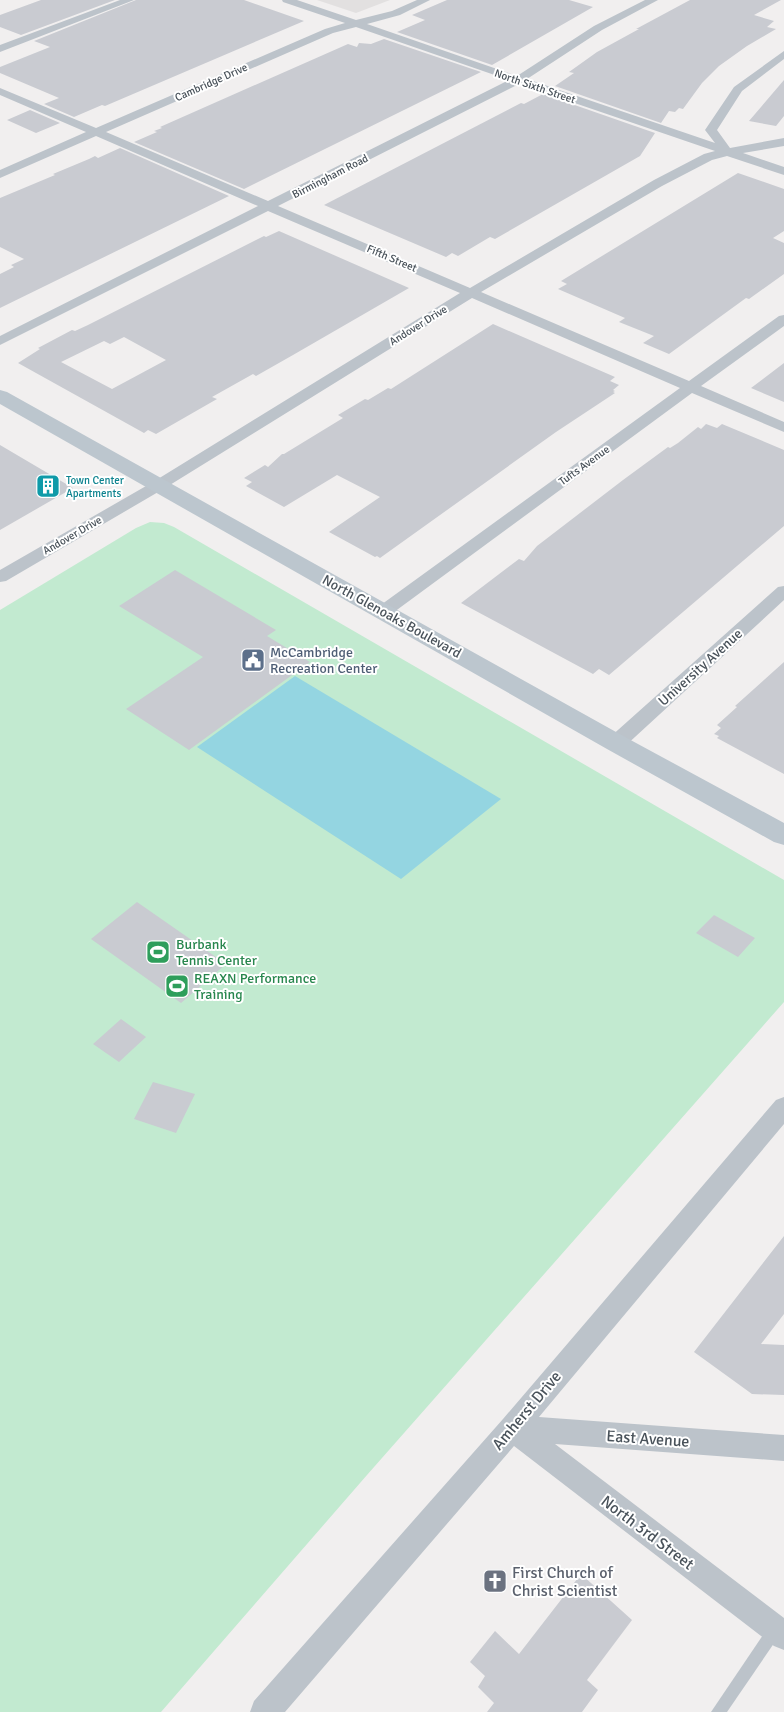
<svg xmlns="http://www.w3.org/2000/svg" width="784" height="1712" font-family="Signika,sans-serif">
  <style>
    .education { fill: #e2e0e0 }
    .green { fill: #c2ead0 }
    .water { fill: #94d5e1 }
    .building { fill: #c9cbd1; fill-rule: evenodd }
    .lines { fill: none; stroke-linecap: round; stroke-linejoin: round }
    .service { fill: #bcc3ca; fill-rule: evenodd }
    .minor { fill: #bcc3ca; fill-rule: evenodd }
    .secondary { fill: #bcc6ce; fill-rule: evenodd }
    .labels { text-anchor: middle; stroke-width: 4; stroke-linejoin: round; paint-order: stroke }
    .far-street-label { font-size: 11px; fill: #49525a; stroke: #fff }
    .far-culture-label { font-size: 11px; fill: #0d838f; stroke: #fff; text-anchor: start }
    .street-label { font-size: 14px; fill: #49525a; stroke: #fff }
    .service-label { font-size: 14px; fill: #4e5e75; stroke: #fff; text-anchor: start }
    .leisure-label { font-size: 14px; fill: #27864d; stroke: #fff; text-anchor: start }
    .near-street-label { font-size: 16px; fill: #49525a; stroke: #fff }
    .near-worship-label { font-size: 16px; fill: #5b616d; stroke: #fff; text-anchor: start }
  </style>
  <rect width="100%" height="100%" fill="#f1efef"/>
  <!-- education -->
  <path class="education" d="M317,0H390L356,13Z"/>
  <!-- green -->
  <path class="green" d="M150,522L164,523L174,527L784,880V1002L367,1475L161,1712H0V610L136,528Z"/>
  <!-- water -->
  <path class="water" d="M295,676L501,799L401,879L197,747Z"/>
  <!-- building -->
  <path class="building" d="M41,0H115L21,35L0,27V15Z
    M136,0H244L304,21L105,106L102,105L74,117L44,104L59,98L0,73V67L50,47L34,41Z
    M447,0H569L593,7L492,65L397,32L425,20L412,15Z
    M690,0H781L754,15L774,21L767,27L776,29L747,46L719,66L702,83L683,109L679,108L675,112L669,111L661,123L555,86L574,73L569,72L597,52L639,29H636Z
    M384,39L481,72L244,189L134,142L157,132L154,131L162,128L160,127L348,44L357,47L359,43L371,44Z
    M784,80V116L776,126L749,121Z
    M543,94L655,133L640,156L495,239L490,237L458,256L452,253L446,257L324,205L521,103L524,104Z
    M30,110L60,123L36,133L7,120Z
    M120,148L229,196L0,308V274L14,267L11,265L24,259L0,247V198L55,175L53,174L89,159L95,156L98,158Z
    M738,173L784,189V231L773,238L784,243V274L749,299L746,298L669,354L643,343L654,336L619,322L625,318L558,289L567,284L561,281Z
    M279,231L409,288L293,355L256,376L253,374L212,397L217,399L156,434L148,430L144,433L18,363L40,349L38,348L72,330L75,331L88,325L264,236L266,237ZM124,337L166,360L112,389L61,362L104,341L110,344Z
    M493,324L615,377L610,381L619,385L613,390L615,391L613,392L615,393L556,432L380,558L377,556L375,557L329,532L380,497L337,475L284,507L246,486L252,482L244,478L265,465L268,467L282,454H284L343,418L338,415L365,399L368,400L388,388L391,389Z
    M784,363V402L751,388Z
    M706,424L717,428L722,424L784,450V526L609,675L599,669L593,674L461,603L519,559L524,561L537,546L623,480L668,447L670,448L678,443L698,427L701,429Z
    M0,445L73,488L0,530Z
    M175,570L276,630L267,636L310,662L189,750L126,709L203,657L119,606Z
    M784,662V774L717,738L719,736L714,734L721,728L717,725L737,707L735,706Z
    M137,902L226,964L181,1003L91,939Z
    M714,915L755,938L738,957L696,933Z
    M121,1019L146,1037L119,1062L93,1044Z
    M153,1082L195,1094L176,1133L134,1119Z
    M784,1236V1314L761,1344L784,1345V1395L752,1394L694,1352Z
    M581,1574L632,1620L587,1680L598,1690L582,1712H487L494,1703L478,1687L485,1676L470,1662L495,1631L519,1654Z"/>
  <g class="lines">
    <!-- service -->
    <path class="service" d="M774,1624L779,1626L781,1631L779,1636L727,1712H711L769,1626Z"/>
    <!-- minor -->
    <path class="minor" d="M120,0H134L0,52V45Z
      M282,0H297L356,20L392,11L417,0H430L400,15L367,24L517,76L594,26L645,0H658L602,30L527,79L715,143L705,130L734,87L784,51V59L742,91L717,130L730,148L784,138V146L743,153L784,167V175L727,156L712,160L662,186L481,292L689,381L779,316L784,315V326L701,386L784,422V432L692,393L390,615L384,616L378,615L375,611L378,607L680,388L472,298L165,488L6,581L0,582V570L153,482L460,293L268,211L0,345V336L258,206L96,136L0,178V170L86,132L0,95V88L96,128L325,29L345,23L283,2ZM356,27L509,80L268,201L106,132L333,33ZM519,84L715,151L704,154L654,180L470,288L278,206Z
      M784,586V600L623,748L616,749L609,748L607,743L609,738L778,587Z
      M784,1097V1124L539,1417L784,1435V1461L555,1444L784,1618V1650L774,1646L514,1446L285,1712H250L254,1701L503,1419L776,1100Z"/>
    <!-- secondary -->
    <path class="secondary" d="M0,390L7,392L625,737L784,823V845L774,842L607,749L0,404Z"/>
  </g>
  <!-- icons -->
  <defs>
    <g id="building-square" transform="scale(1.25)"><rect x="-9" y="-9" width="18" height="18" rx="4" fill="#0f9aa8" stroke="#fff"/><path d="M-4-6H4V6H1V3H-1V6H-4ZM-2.5-4.3h1.7v1.8h-1.7ZM.8-4.3h1.7v1.8H.8ZM-2.5-1h1.7V.8h-1.7ZM.8-1h1.7V.8H.8Z" fill="#fff"/></g>
    <g id="civic-square" transform="scale(1.25)"><rect x="-9" y="-9" width="18" height="18" rx="4" fill="#5c6f8a" stroke="#fff"/><path d="M-.6-6.5H3V-4.5H.6V-3L4-1V1h2V6H-6V1h2V-1L-.6-3ZM-1.2 2.5V6h2.4V2.5Z" fill="#fff"/></g>
    <g id="stadium-square" transform="scale(1.25)"><rect x="-9" y="-9" width="18" height="18" rx="4" fill="#2e9e5b" stroke="#fff"/><path d="M0-5a6.5 5 0 1 0 0 10a6.5 5 0 1 0 0-10ZM-3.5-1.8h7v3.6h-7Z" fill="#fff"/></g>
    <g id="church-square" transform="scale(1.25)"><rect x="-9" y="-9" width="18" height="18" rx="4" fill="#6b7280" stroke="#fff"/><path d="M-1.2-6h2.4v3.5h3.3v2.4h-3.3V6h-2.4V-.1h-3.3v-2.4h3.3Z" fill="#fff"/></g>
  </defs>
  <g fill-rule="evenodd">
    <use href="#building-square" x="48" y="486"/>
    <use href="#civic-square" x="253" y="660"/>
    <use href="#stadium-square" x="158" y="952"/>
    <use href="#stadium-square" x="177" y="986"/>
    <use href="#church-square" x="495" y="1581"/>
  </g>
  <g class="labels">
    <!-- far-street labels -->
    <g class="far-street-label">
      <text transform="translate(211 82) rotate(-24)" y="4">Cambridge Drive</text>
      <text transform="translate(535 86) rotate(19)" y="4">North Sixth Street</text>
      <text transform="translate(330 176) rotate(-27)" y="4">Birmingham Road</text>
      <text transform="translate(392 258) rotate(23)" y="4">Fifth Street</text>
      <text transform="translate(418 325) rotate(-32)" y="4">Andover Drive</text>
      <text transform="translate(584 465) rotate(-36)" y="4">Tufts Avenue</text>
      <text transform="translate(72 535) rotate(-30)" y="4">Andover Drive</text>
    </g>
    <!-- far-culture labels -->
    <g class="far-culture-label">
      <text x="66" y="484">Town Center<tspan x="66" dy="13">Apartments</tspan></text>
    </g>
    <!-- street labels -->
    <g class="street-label">
      <text transform="translate(392 616) rotate(29)" y="5">North Glenoaks Boulevard</text>
      <text transform="translate(700 667) rotate(-42)" y="5">University Avenue</text>
    </g>
    <!-- service labels -->
    <g class="service-label">
      <text x="270" y="657">McCambridge<tspan x="270" dy="16">Recreation Center</tspan></text>
    </g>
    <!-- leisure labels -->
    <g class="leisure-label">
      <text x="176" y="949">Burbank<tspan x="176" dy="16">Tennis Center</tspan></text>
      <text x="194" y="983">REAXN Performance<tspan x="194" dy="16">Training</tspan></text>
    </g>
    <!-- near-street labels -->
    <g class="near-street-label">
      <text transform="translate(526 1410) rotate(-50)" y="6">Amherst Drive</text>
      <text transform="translate(648 1438) rotate(4)" y="6">East Avenue</text>
      <text transform="translate(648 1532) rotate(37)" y="6">North 3rd Street</text>
    </g>
    <!-- near-worship labels -->
    <g class="near-worship-label">
      <text x="512" y="1578">First Church of<tspan x="512" dy="18">Christ Scientist</tspan></text>
    </g>
  </g>
</svg>
